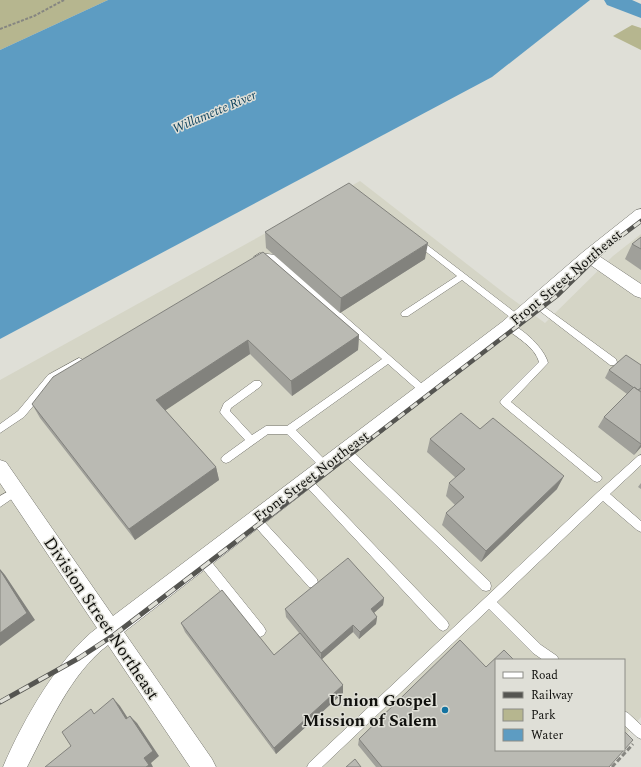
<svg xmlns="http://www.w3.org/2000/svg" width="641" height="767" font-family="Spectral,serif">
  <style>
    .built { fill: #d5d5c6 }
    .green { fill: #b6b68f }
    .water { fill: #5d9cc2 }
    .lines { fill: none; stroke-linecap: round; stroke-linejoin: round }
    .river { fill: #5d9cc2; fill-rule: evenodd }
    .service-casing { stroke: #73736c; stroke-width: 1 }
    .minor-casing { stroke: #73736c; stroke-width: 1 }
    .path-far1 { stroke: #868681; stroke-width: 2; stroke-dasharray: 3 1.5; stroke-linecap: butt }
    .path { stroke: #868681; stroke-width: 3; stroke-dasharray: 5 2.5; stroke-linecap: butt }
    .service { fill: #fff; fill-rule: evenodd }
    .minor { fill: #fff; fill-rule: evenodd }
    .rail-far1-casing { stroke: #555551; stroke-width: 4.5 }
    .rail-casing { stroke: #555551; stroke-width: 5 }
    .rail-far1 { stroke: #dfdfd7; stroke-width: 3; stroke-dasharray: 8; stroke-linecap: butt }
    .rail { stroke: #dfdfd7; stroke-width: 3.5; stroke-dasharray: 11; stroke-linecap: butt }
    .wall { fill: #a0a09a }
    .shaded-wall { fill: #82827d }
    .building { fill: #babab3; stroke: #82827d }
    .poi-dot { fill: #1473a1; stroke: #dfdfd7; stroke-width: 1.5 }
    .labels { text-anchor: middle; stroke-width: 3; stroke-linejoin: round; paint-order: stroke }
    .far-water-label { font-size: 13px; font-style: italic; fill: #10445f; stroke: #dfdfd7 }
    .street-label { font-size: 14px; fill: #0f0f0c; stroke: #dfdfd7 }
    .near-street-label { font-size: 17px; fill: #0f0f0c; stroke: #dfdfd7 }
    .near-poi-label { font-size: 17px; font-weight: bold; fill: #0f0f0c; stroke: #dfdfd7; text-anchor: end }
  </style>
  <rect width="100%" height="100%" fill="#dfdfd7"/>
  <!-- built -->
  <path class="built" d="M360,181L508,296L545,323L613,256L641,234V717L624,737V660H496V750L599,767H0V380Z"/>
  <!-- green -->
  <path class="green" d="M0,0H108L0,50Z
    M632,25L641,28V50L613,36Z"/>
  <!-- water -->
  <path class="water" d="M108,0H590L492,77L0,339V50Z"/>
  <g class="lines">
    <!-- river -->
    <path class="river" d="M604,0H632L641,4V18L607,5Z"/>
    <!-- service casing -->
    <g class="service-casing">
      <path id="service" d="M418,238L521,317L522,319L521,321H515L462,280L408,316H402L401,314L402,312L457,276L415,243L414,241L415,239Z
        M260,253L275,255L429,390L427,393H421L388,364L296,430L328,463L330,466L328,469L325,470L322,469L287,434H268L229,462L226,463L223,462L221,459L223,456L245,440L222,415L220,412L224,403L254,381H260L262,384L260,387L231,408L230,411L252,435L266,426H287L382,359L270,260L255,259L254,257Z
        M535,300L616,359L617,362L616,365H610L532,305L531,303Z
        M508,323C522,327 545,349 548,363L511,402L600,475L602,478L600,481L597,482L594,481L502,405L500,402L502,399L539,362C535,347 516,337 505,328L504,326Z
        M79,358L82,359L83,362L82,365L54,381L24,417L0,433V424L18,411L48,375Z
        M345,446L348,447L490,582L491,586L490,590L486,591L482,590L342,453L340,450L342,447Z
        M641,455V465L610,494L641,521V532L637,530L603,501L497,602L541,645L557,656L559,660H543L533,653L489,609L322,767H307L309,763L599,491L638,456Z
        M306,476L309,477L447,621L449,625L447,629L443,631L439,629L303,483L301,480L303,477Z
        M16,487L19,488L21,491L19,494L0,507V496Z
        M255,514L259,516L317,579L318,583L317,587L313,588L309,587L251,522L250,519L251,516Z
        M202,554L206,555L264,627L266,631L264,635L260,637L256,635L198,563L197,559L198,555Z
        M624,711L628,713L641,725V739L637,737L624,725Z"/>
    </g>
    <!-- minor casing -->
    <g class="minor-casing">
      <path id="minor" d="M641,209V222L599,256L641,284V298L635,296L589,264L514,330L124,632L212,759L216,767H190L108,645C70,674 49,725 27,767H3C21,724 59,656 97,628L0,483V460L6,462L113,616L502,322L583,252L636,210Z"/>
    </g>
    <!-- path-far1 -->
    <path class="path-far1" d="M0,29L34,16L64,0"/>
    <!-- path -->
    <path class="path" d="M612,767L633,744"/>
    <!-- service -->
    <use href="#service" class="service"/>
    <!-- minor -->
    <use href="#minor" class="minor"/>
    <!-- rail-far1 casing -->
    <g class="rail-far1-casing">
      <path id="rail-far1" d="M360,447L558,295L608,246L641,221"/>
    </g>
    <!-- rail casing -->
    <g class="rail-casing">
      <path id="rail" d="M0,702L79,658L114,635L361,446"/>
    </g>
    <!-- rail-far1 -->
    <use href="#rail-far1" class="rail-far1"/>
    <!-- rail -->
    <use href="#rail" class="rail"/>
  </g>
  <!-- wall -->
  <path class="wall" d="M265,232L425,259L340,313L266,248Z
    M641,237V270L625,259L632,244Z
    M263,252L359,335L358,350L292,396L250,354L165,410L216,467L219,480L135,540L40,418L32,404Z
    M641,365V391L640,392H641V447L634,455L598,427L604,417L627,394L605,378L609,370Z
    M480,429L557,489L481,562L442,525L446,513L455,505L446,496L449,483L456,478L427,452L430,439Z
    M641,483V489L638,487Z
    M384,598L383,605L374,613L377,617L376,624L359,639L353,632L322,659L343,685V693L276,754L185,632L181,623L274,655L299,633L286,617L285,609Z
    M486,667L609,767H376L358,745L359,739Z"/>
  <!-- shaded-wall -->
  <path class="shaded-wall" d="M428,243L425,259L340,313L341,298Z
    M359,335L358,350L292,396L291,381Z
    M248,340L250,354L160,414L156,400Z
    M641,444V447L634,455Z
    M216,467L219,480L135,540L129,529Z
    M564,476L557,489L481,562L486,551Z
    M0,569L5,575L35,620L0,646Z
    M384,598L383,605L369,617L371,609Z
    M377,617L376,624L359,639L360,632Z
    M353,625V632L321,660V653Z
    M343,685V693L276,754L274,748Z
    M113,698L120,706L133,726L126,719Z
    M130,716L137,723L159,756L151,763L153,767H146L144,758Z"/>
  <!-- building -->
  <path class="building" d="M349,183L428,243L341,298L265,232Z
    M641,237V249L632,244Z
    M263,252L359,335L291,381L248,340L156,400L216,467L129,529L32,404L53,377Z
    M626,355L641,365V388L638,390L634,387V388L609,370Z
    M634,387L641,392V444L604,417Z
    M461,413L480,429L493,418L564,476L486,551L446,513L464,497L449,483L465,469L430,439Z
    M348,558L384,598L371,609L377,617L360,632L353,625L321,653L285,609Z
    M0,570L27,613L0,633Z
    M222,590L274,655L300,633L343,685L274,748L181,623Z
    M460,640L486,667L504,650L514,660H496V750H624L609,767H382L359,739Z
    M113,698L126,719L130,716L153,751L144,758L149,765L146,767H45L71,746L62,732L91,709L94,714Z
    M624,731L633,740L624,750Z
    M355,759L361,767H346Z"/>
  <!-- markers -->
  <circle class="poi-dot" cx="445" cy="710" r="4"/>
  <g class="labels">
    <!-- far-water labels -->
    <g class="far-water-label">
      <text transform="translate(214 111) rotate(-23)" y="5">Willamette River</text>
    </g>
    <!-- street labels -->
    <g class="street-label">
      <text transform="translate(566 277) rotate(-40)" y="5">Front Street Northeast</text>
      <text transform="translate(311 476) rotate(-37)" y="5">Front Street Northeast</text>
    </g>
    <!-- near-street labels -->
    <g class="near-street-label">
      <text transform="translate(102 618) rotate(56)" y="6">Division Street Northeast</text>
    </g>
    <!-- near-poi labels -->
    <g class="near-poi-label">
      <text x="437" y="706">Union Gospel<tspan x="437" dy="20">Mission of Salem</tspan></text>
    </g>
  </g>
  <!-- legend -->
  <rect x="495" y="659" width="130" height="92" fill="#dfdfd7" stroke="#8c8c86"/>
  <rect x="503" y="672" width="20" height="6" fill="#ffffff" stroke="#8c8c86"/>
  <text x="531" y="679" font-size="12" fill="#0f0f0c">Road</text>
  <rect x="503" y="692" width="20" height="6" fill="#555551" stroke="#8c8c86"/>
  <text x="531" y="699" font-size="12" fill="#0f0f0c">Railway</text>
  <rect x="503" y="709" width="20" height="12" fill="#b6b68f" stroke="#8c8c86"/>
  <text x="531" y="719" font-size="12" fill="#0f0f0c">Park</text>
  <rect x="503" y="729" width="20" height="12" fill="#5d9cc2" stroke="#8c8c86"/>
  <text x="531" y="739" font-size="12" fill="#0f0f0c">Water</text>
</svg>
